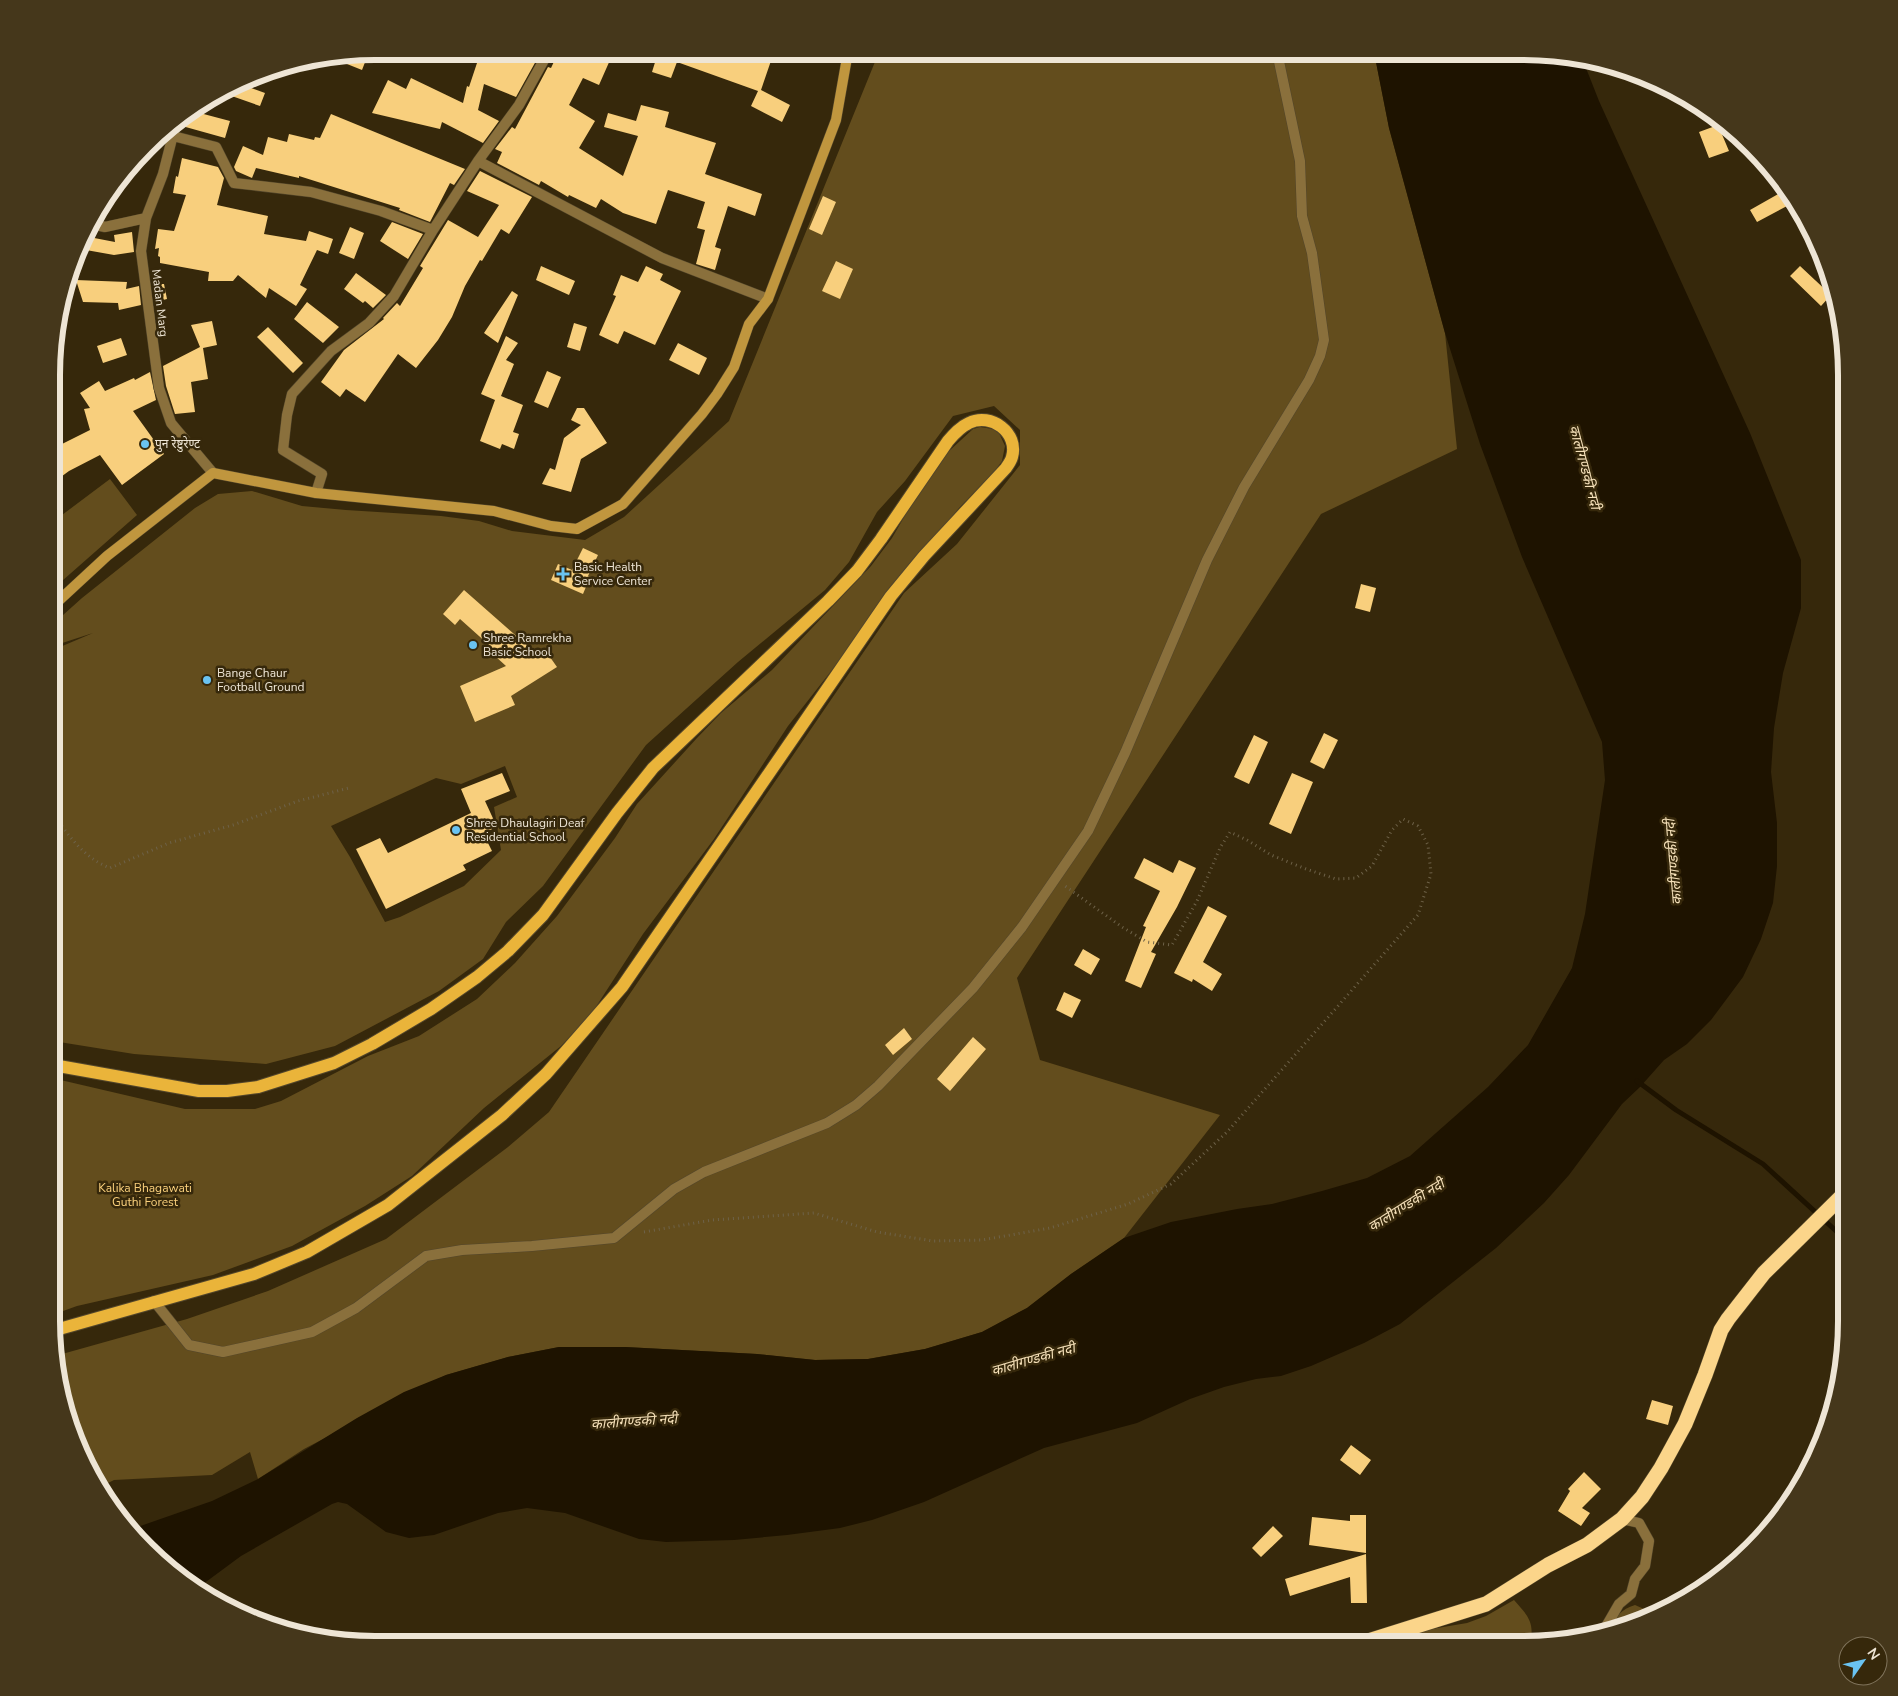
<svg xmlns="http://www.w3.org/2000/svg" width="1898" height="1696" font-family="'Nunito Sans','Noto Sans Devanagari',sans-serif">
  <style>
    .green { fill: #634d1d; fill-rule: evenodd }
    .water { fill: #1e1300 }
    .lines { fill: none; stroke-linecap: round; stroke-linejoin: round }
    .stream { stroke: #1e1300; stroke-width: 5 }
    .building { fill: #f8cf7d }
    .street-casing { stroke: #53462b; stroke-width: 11 }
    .secondary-casing { stroke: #53462b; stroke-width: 11 }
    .primary-casing { stroke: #53462b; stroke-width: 14 }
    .highway-casing { stroke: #53462b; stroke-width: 16 }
    .path { stroke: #6e6249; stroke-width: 3; stroke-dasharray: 1 4; stroke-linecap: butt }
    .street { stroke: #8a703c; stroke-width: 10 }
    .secondary { stroke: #c0963e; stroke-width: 10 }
    .primary { stroke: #eab43a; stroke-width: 12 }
    .highway { stroke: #fbd58a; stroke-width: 15 }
    .poi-dot { fill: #6ac3f1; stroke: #36280b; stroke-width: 2 }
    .labels { text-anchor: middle; stroke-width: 5; stroke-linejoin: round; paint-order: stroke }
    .street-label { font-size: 12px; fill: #eee5d5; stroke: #36280b }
    .poi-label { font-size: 12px; fill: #eee5d5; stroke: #36280b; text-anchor: start }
    .park-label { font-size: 12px; fill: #fad07c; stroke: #36280b }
    .water-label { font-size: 14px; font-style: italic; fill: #f6e1ba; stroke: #36280b }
    .rim { fill: none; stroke: #eee5d5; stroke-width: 6 }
  </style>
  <rect width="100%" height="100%" fill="#36280b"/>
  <!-- green -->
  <path class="green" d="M879,52H1374L1389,128L1445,333L1457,449L1321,514L1017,978L1040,1060L1220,1115L1124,1238L1071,1274L1027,1308L982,1332L925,1349L868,1359L815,1360L757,1354L625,1347H559L508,1357L446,1375L304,1449L258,1479L250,1452L212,1475L114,1480L102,1486L76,1445L55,1356L187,1319L268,1291L386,1239L508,1147L549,1112L904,593L957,544L1020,465V430L994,406L953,416L905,481L877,512L849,562L825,590L738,662L646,745L543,886L506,922L483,959L439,991L335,1046L266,1064L134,1054L53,1041V650L93,633L53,646V624L82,598L195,508L218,494L252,491L302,506L346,510L441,516L479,521L512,531L585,540L624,517L729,421ZM505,766L517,797L494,807L501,850L464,886L400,917L385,922L350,857L331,826L436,778L461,784Z
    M980,427L993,429L999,433L1005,446L1002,461L994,472L959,508L788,726L714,839L643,934L592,1013L561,1046L484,1108L412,1176L365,1206L292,1246L213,1275L77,1306L52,1315V1078L185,1109H255L281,1101L368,1056L419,1036L477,999L515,963L557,916L615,838L637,804L697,738L721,713L772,670L871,566L892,538L926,479L948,452L973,429Z
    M110,479L137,515L54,588V521Z
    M1514,1600C1528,1616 1535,1622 1530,1644H1375L1402,1634L1467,1623L1486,1616Z
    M1635,1605L1644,1609L1649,1618L1608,1629C1616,1617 1621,1609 1635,1605Z"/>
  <!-- water -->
  <path class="water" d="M1374,52H1544L1584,63L1599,101L1750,433L1801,560V608L1783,673L1774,728L1771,772L1777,823V866L1773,903L1761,939L1743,977L1711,1020L1687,1044L1664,1060L1640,1087L1622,1104L1569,1175L1544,1203L1496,1248L1400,1324L1364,1343L1311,1366L1281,1376L1256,1379L1224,1387L1190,1399L1137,1423L1044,1448L924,1502L872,1520L840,1528L787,1535L734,1540L666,1542L639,1539L565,1513L527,1508L498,1513L434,1535L409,1538L386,1532L347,1504L338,1502L332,1504L241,1556L195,1590L132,1535L129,1530L212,1501L258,1479L357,1418L404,1392L446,1375L508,1357L559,1347H625L757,1354L815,1360L868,1359L925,1349L982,1332L1027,1308L1071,1274L1124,1238L1171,1222L1237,1209L1272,1204L1322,1191L1367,1178L1410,1156L1488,1087L1528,1045L1572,968L1585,914L1605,780L1602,742L1522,557L1480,444L1445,333L1389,128Z"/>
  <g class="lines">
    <!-- stream -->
    <path class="stream" d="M1637,1081L1676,1110L1763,1164L1847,1241"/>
  </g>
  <!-- building -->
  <path class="building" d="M481,51H488L513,60L516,53L536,61L516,97L484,84L478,110L499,121L483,143L442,122L440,129L372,113L388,80L406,89L411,78L463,103L467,86L469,87Z
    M559,51H614L599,85L583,78L569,105L595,121L579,148L623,176L638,136L604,127L608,113L636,121L641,105L669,112L665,127L716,143L705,174L762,194L755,216L728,206L715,247L721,249L715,270L696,264L705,230L697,228L705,202L668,190L656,224L623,213L601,199L596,208L569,195L568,197L541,181L539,185L497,163L502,152L495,149L512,127L515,129L548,67L551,68Z
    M652,51L774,52L761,90L790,105L782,122L751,106L758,91L677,62L671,78L652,72L657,56L652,54Z
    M369,52L362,70L332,58L358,54Z
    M243,85L265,93L260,106L226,94Z
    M196,112L230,121L225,138L182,126V120Z
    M331,114L465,169L454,185L450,183L430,222L399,210L400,208L299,176V178L256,168L252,178L236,171L234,167L243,146L263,155L268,137L287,142L289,134L314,140L315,137L320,138Z
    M1718,125L1729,151L1709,158L1699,132Z
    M182,158L218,167L224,178L217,205L268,216L264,234L306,241L309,231L333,239L328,254L317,250L300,285L307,289L296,306L269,288L266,298L238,275L233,281H208L209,272L160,263V257L158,256L159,248L155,249L158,229L174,231L186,195L173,193L176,176L178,177Z
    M480,171L532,197L509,234L501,229L482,261L480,260L465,286L452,317L438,340L416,368L398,354L365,402L346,389L340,397L321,382L344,350L384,319L383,318L397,303L400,306L423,268L420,266L448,220L478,237L499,205L467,191Z
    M1780,193L1787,206L1757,222L1750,210Z
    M823,196L836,202L822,235L809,229Z
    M392,222L423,234L408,259L380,241Z
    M350,227L364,233L354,259L339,253Z
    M132,232L134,252L114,255L86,250L89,237L115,242L114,235Z
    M836,261L853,269L840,299L822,291Z
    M541,266L575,281L569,295L536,280Z
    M646,266L663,274L660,280L681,291L655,345L624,331L618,344L599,335L616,296L613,295L621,275L638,282Z
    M1800,266L1831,295L1821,306L1790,276Z
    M356,273L386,295L373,308L365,301L363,303L344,289Z
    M76,280L127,282L126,289L139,286L141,305L119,310L118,303L83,302Z
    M152,284H164L167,299L155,302Z
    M512,291L518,295L498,343L484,333Z
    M307,302L339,327L323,343L294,319Z
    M212,321L217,345L203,348L208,379L191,382L195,412L175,414L166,386L163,366L200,347L191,325Z
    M574,323L587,327L580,351L567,347Z
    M268,327L303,363L293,373L257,337Z
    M506,336L518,343L506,360L514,364L501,396L523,405L513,432L519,434L514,449L502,444L500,449L480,441L495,400L481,394Z
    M121,338L127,355L103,363L97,346Z
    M678,343L707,358L699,375L669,360Z
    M547,371L561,377L548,408L534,402Z
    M150,372L156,400L133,411L164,454L122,485L100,455L69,471L54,482V452L63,445L62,444L90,430L84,409L90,408L80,393L99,381L105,391L134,378L135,380Z
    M577,408H584L607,443L581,459L571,492L542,484L550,468L555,470L564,438L581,425L571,420Z
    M583,548L598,555L588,576L590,577L583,594L551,580L558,564L572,570Z
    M1361,584L1376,588L1370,612L1355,608Z
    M464,590L538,655L545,650L557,667L511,696L515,705L475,722L460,686L506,666L495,656L498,653L460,619L455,625L443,614Z
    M1324,733L1338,740L1324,769L1310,762Z
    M1254,735L1268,742L1249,784L1234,777Z
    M502,773L510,791L485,801L497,827L483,833L492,851L463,865L466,870L386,909L356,849L380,838L388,853L471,813L461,789Z
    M1292,773L1313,782L1291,834L1269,824Z
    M1144,858L1173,873L1179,860L1196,868L1177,907L1151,952L1156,954L1141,988L1125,981L1146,927L1143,926L1160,891L1134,878Z
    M1208,906L1227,916L1203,962L1222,974L1212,991L1193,979L1192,982L1174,973Z
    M1083,949L1100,959L1091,975L1074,965Z
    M1064,992L1081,1000L1072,1018L1056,1010Z
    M904,1028L912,1039L893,1055L885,1045Z
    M973,1037L986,1049L950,1091L937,1079Z
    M1652,1400L1673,1406L1668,1425L1646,1419Z
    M1351,1445L1371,1460L1360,1475L1340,1460Z
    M1584,1472L1601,1489L1582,1508L1590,1513L1581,1526L1558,1511L1570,1491L1568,1489Z
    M1350,1515H1366V1553L1309,1545L1312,1517L1350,1521Z
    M1273,1526L1283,1536L1261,1557L1252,1548Z
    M1366,1554L1367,1603H1351L1350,1577L1290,1596L1285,1579Z"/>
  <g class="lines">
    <!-- street casing -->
    <g class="street-casing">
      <path id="street" d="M176,123L163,174L146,218L141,251L159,388L171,423L213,473
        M173,136L216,147L234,183L311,192L381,211L433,230
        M478,161L662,258L768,299
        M1765,161L1773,172
        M91,224L105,227L146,218
        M316,493L322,474L283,450L287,415L292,394L331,351L369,323L394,296L433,230L478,161L519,105L549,51
        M154,1301L189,1345L223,1352L312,1332L356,1308L426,1256L462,1250L532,1246L614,1238L674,1189L704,1172L827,1123L856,1105L878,1086L973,988L1022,927L1088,831L1125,753L1207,560L1244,487L1309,380L1320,356L1324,340L1312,253L1302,216L1300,161L1277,52
        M1604,1630L1619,1604L1631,1594L1635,1579L1645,1566L1649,1541L1639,1523L1622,1519"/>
    </g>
    <!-- secondary casing -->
    <g class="secondary-casing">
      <path id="secondary" d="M53,606L107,556L213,473L316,493L494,511L551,526L577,529L623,504L702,414L717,394L734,367L749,324L768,299L836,120L848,52"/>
    </g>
    <!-- primary casing -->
    <g class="primary-casing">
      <path id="primary" d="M52,1331L254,1274L307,1252L388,1205L502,1115L546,1074L622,987L891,596L924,556L1006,468C1008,465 1011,461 1012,457C1019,433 991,412 969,423C960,427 954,434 948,441L881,539L857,571L828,601L653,768L617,813L543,915L508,951L477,977L431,1009L372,1044L334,1063L258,1087L227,1091H199L53,1065"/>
    </g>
    <!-- highway casing -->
    <g class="highway-casing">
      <path id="highway" d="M1359,1644L1486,1604L1548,1565L1587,1545L1622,1519L1642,1497L1661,1468L1685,1424L1705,1375L1721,1330L1728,1319L1764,1273L1847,1191"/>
    </g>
    <!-- path -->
    <path class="path" d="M53,814C69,836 84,858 110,868L169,843L233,825L298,801L349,788
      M644,1232L712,1220L814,1213L877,1232L933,1241L982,1240L1050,1228L1128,1204L1171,1184L1227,1132L1418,915L1431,874L1428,845L1418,826L1403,819L1392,830L1372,866L1356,878L1336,879L1306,869L1271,855L1247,840L1230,832L1220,848L1197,901L1172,945L1147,942L1122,927L1065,886"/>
    <!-- street -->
    <use href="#street" class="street"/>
    <!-- secondary -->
    <use href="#secondary" class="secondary"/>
    <!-- primary -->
    <use href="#primary" class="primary"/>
    <!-- highway -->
    <use href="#highway" class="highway"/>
  </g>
  <!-- markers -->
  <g class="poi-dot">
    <circle cx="145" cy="444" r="5"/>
    <path d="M560.5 566.5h5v5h5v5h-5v5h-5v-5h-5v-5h5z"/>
    <circle cx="473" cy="645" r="5"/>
    <circle cx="207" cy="680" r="5"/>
    <circle cx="456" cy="830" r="5"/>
  </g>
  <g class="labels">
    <!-- street labels -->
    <g class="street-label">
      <text transform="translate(160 303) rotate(83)" y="4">Madan Marg</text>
    </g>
    <!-- poi labels -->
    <g class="poi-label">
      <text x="155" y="448">पुन रेष्टुरेण्ट</text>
      <text x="574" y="571">Basic Health<tspan x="574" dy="14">Service Center</tspan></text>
      <text x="483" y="642">Shree Ramrekha<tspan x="483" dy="14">Basic School</tspan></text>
      <text x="217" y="677">Bange Chaur<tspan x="217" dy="14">Football Ground</tspan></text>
      <text x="466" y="827">Shree Dhaulagiri Deaf<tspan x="466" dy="14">Residential School</tspan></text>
    </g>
    <!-- park labels -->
    <g class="park-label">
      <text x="145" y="1192">Kalika Bhagawati<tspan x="145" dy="14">Guthi Forest</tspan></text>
    </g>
    <!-- water labels -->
    <g class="water-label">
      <text transform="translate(1585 467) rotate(75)" y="5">कालीगण्डकी नदी</text>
      <text transform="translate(1673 862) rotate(-95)" y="5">कालीगण्डकी नदी</text>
      <text transform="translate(1406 1205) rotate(-32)" y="5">कालीगण्डकी नदी</text>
      <text transform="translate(1033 1359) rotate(-16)" y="5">कालीगण्डकी नदी</text>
      <text transform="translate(634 1421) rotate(-4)" y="5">कालीगण्डकी नदी</text>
    </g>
  </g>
  <!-- crop -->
  <path d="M0 0H1898V1696H0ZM375 60H1523A315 315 0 0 1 1838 375V1321A315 315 0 0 1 1523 1636H375A315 315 0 0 1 60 1321V375A315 315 0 0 1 375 60Z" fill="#45371b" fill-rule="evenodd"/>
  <path class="rim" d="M375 60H1523A315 315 0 0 1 1838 375V1321A315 315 0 0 1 1523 1636H375A315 315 0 0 1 60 1321V375A315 315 0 0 1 375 60Z"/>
  <!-- north arrow -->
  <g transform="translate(1863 1661) rotate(56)"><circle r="24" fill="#36280b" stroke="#80745c"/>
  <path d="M0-4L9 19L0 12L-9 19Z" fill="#6ac3f1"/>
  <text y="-8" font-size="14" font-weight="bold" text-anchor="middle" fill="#eee5d5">N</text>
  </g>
</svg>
